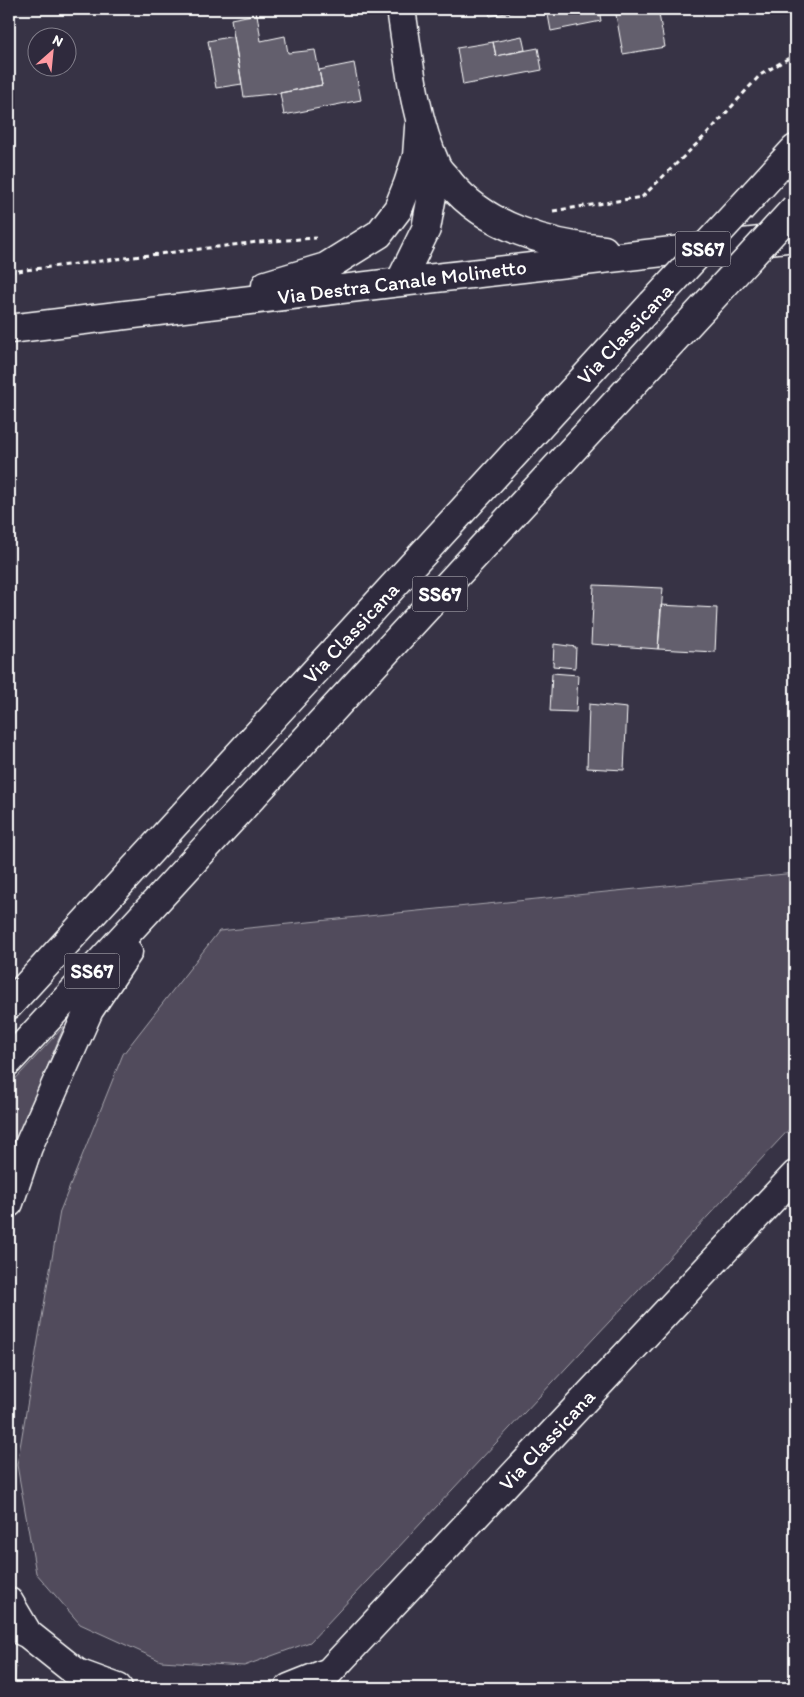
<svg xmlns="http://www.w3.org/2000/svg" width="804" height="1697" font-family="Itim,sans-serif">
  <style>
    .green { fill: #514c5c; stroke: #a8a6ae }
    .building { fill: #635f6d; stroke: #fff }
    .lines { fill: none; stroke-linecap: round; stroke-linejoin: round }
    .secondary-casing { stroke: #fff; stroke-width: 31 }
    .trunk-casing { stroke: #fff; stroke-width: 31 }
    .path { stroke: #fff; stroke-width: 3; stroke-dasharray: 5 4; stroke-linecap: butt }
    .secondary { stroke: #2f2a3d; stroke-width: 28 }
    .trunk { stroke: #2f2a3d; stroke-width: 28 }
    .trunk-bridge-casing { stroke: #fff; stroke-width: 31; stroke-linecap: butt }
    .trunk-bridge { stroke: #2f2a3d; stroke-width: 28 }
    .labels { text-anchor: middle; stroke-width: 4; stroke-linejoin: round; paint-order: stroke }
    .shield { fill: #2f2a3d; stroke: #c1bfc5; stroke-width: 1 }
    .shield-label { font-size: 20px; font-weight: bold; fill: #fff }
    .street-label { font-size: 21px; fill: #fff; stroke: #2f2a3d }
  </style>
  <rect width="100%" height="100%" fill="#373345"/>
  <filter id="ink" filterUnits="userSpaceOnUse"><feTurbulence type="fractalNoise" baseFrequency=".02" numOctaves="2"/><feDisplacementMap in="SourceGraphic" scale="10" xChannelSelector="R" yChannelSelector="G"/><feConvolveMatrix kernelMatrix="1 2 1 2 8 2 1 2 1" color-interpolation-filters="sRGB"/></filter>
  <g filter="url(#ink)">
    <!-- green -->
    <path class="green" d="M795,873V1123L310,1642L244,1666L161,1661L80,1624L36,1573L17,1465L60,1211L123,1054L219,931Z
      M64,1026L9,1162V1086Z
      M9,1662L16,1666L14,1688H9Z"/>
    <!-- building -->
    <path class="building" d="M488,9H527L490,16Z
      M547,9H599L601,21L551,31Z
      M615,9H658L665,47L623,54Z
      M257,14L261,41L285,36L288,53L315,50L322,85L280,93L244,97L231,19Z
      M234,36L242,84L216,88L208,41Z
      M522,36L525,50L496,56L493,42Z
      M493,42L496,56L538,48L542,70L463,85L457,48Z
      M354,63L361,100L284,115L280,93L322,85L319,70Z
      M594,585L663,588L658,649L591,644Z
      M661,605L717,608L715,652L658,649Z
      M554,644L576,647L575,668L553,666Z
      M552,673L578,675L576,712L550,711Z
      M589,704L627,708L624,770L587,768Z"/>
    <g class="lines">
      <!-- secondary casing -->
      <g class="secondary-casing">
        <path id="secondary" d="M401,9C409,61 414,117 436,165C439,172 446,177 450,183C486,227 549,245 604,250
          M400,282L426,229L437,167
          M266,285L326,267L379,234L398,209L408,184L417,156L419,128
          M9,329L400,282L795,237
          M77,1673L118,1688
          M289,1688L329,1672L795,1175"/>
      </g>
      <!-- trunk casing -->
      <g class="trunk-casing">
        <path id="trunk" d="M754,194L795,149
          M9,1005L652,304
          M9,1061L704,307
          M9,1203L28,1147L89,1010L128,952
          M9,1602L28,1634
          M9,1625L28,1634L77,1673"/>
      </g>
      <!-- path -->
      <path class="path" d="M553,211L642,197L708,133L760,75L789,58L795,61
        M9,272L258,242L316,238"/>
      <!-- secondary -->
      <use href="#secondary" class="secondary"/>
      <!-- trunk -->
      <use href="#trunk" class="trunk"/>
      <!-- trunk-bridge casing -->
      <g class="trunk-bridge-casing">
        <path id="trunk-bridge" d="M652,304L754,194
          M704,307L795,208"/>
      </g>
      <!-- trunk-bridge -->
      <use href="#trunk-bridge" class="trunk-bridge"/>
    </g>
  </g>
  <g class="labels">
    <!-- shield labels -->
    <g class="shield">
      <rect x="675.5" y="231.5" width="55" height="35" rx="4"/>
      <rect x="412.5" y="576.5" width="55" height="35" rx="4"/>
      <rect x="64.5" y="953.5" width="55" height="35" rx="4"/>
    </g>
    <g class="shield-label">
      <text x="703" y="256">SS67</text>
      <text x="440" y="601">SS67</text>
      <text x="92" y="978">SS67</text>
    </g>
    <!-- street labels -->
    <g class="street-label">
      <text transform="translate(402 282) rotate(-7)" y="7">Via Destra Canale Molinetto</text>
      <text transform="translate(625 334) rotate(-47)" y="7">Via Classicana</text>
      <text transform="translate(351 633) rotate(-47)" y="7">Via Classicana</text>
      <text transform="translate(547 1440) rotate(-47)" y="7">Via Classicana</text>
    </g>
  </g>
  <!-- margin -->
  <rect width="804" height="1697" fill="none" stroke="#2f2a3d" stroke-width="30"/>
  <rect x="15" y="15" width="774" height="1667" fill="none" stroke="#fff" stroke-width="2" filter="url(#ink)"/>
  <!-- north arrow -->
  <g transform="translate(52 52) rotate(27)"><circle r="24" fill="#2f2a3d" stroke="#827f8b"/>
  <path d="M0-4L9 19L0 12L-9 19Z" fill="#ff9aa2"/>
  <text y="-8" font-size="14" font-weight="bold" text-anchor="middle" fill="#ffffff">N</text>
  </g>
</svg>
